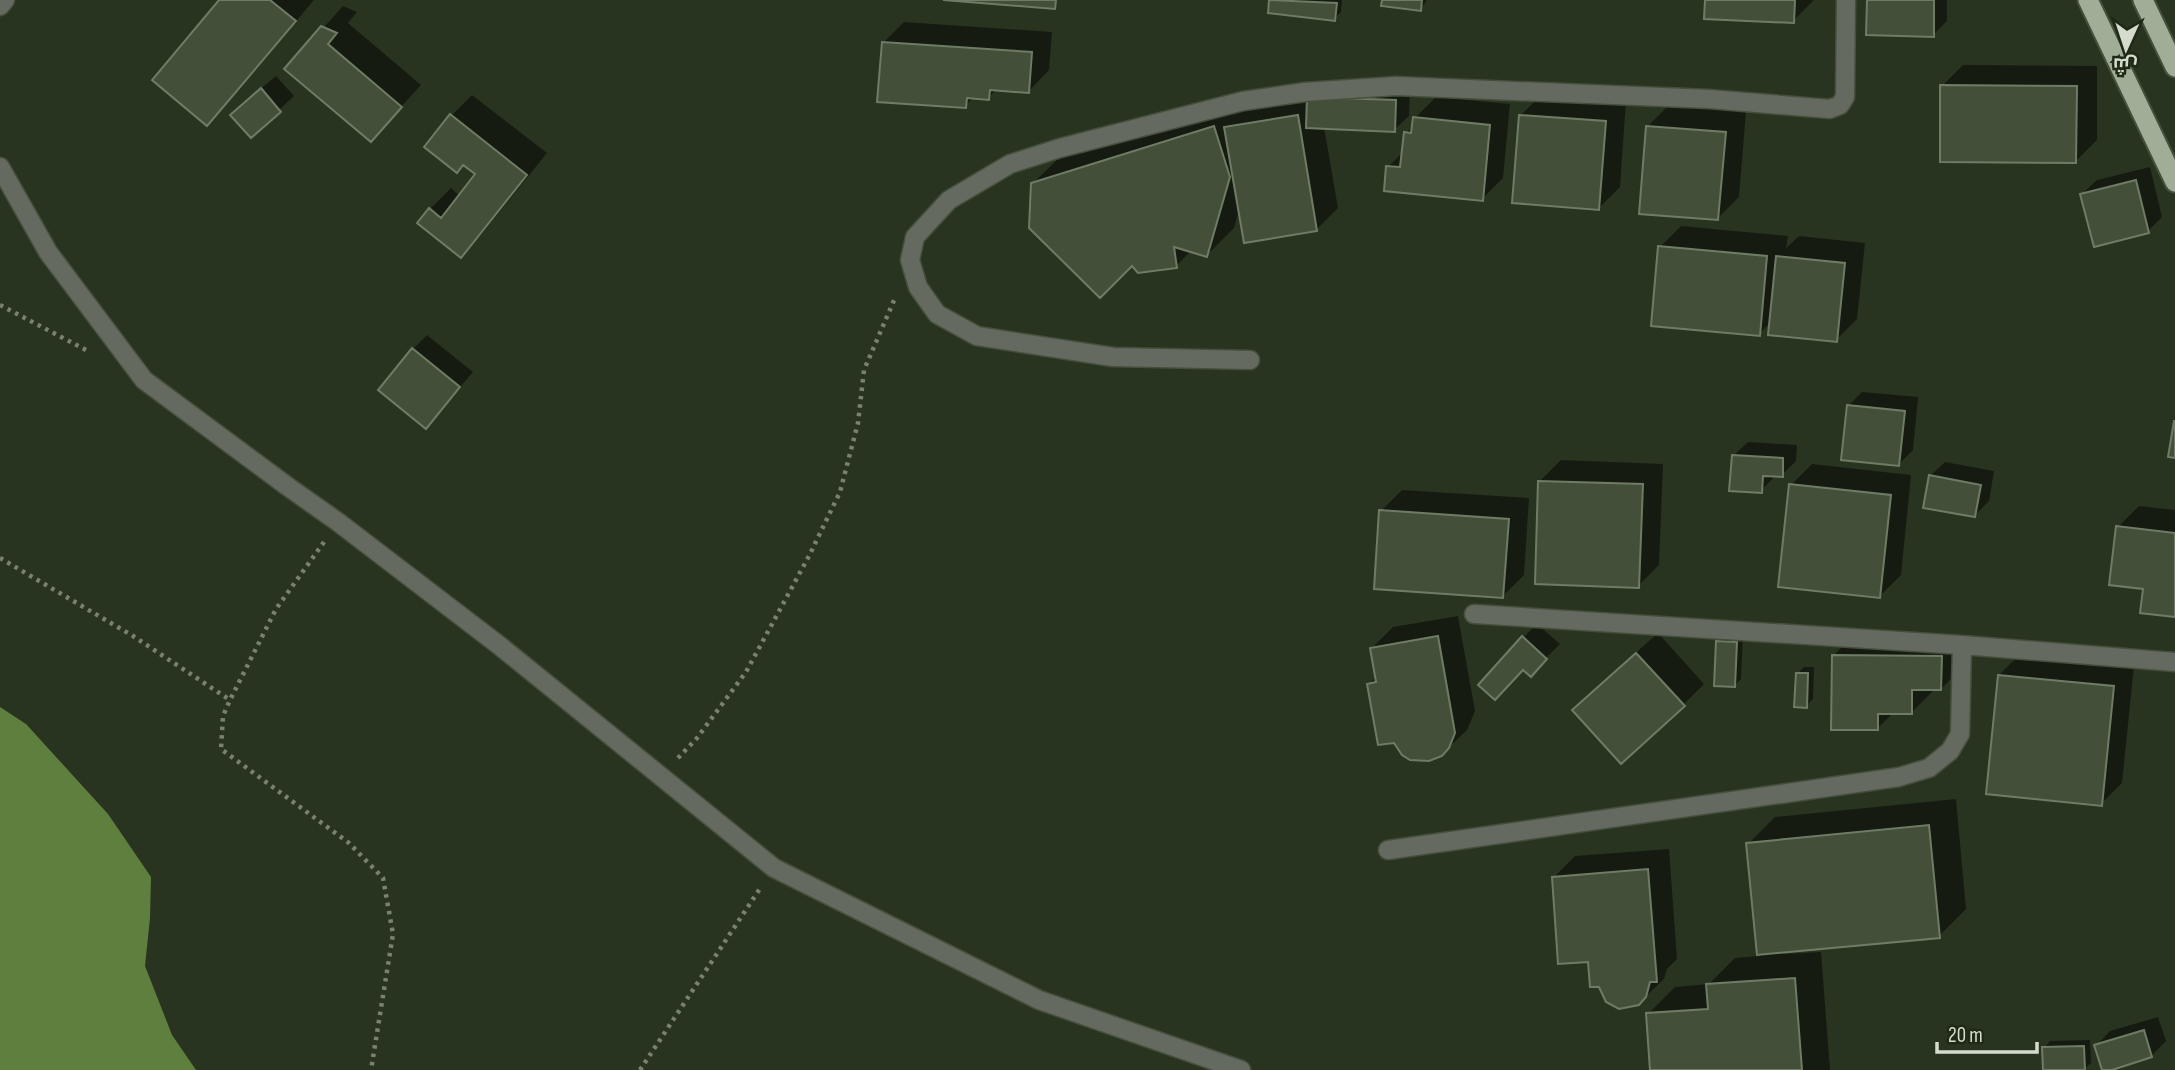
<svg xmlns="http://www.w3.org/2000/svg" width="2175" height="1070" font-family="'Sofia Sans Condensed',Cairo,sans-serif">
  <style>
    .water { fill: #5e7f3e }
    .shadow { fill: #0007 }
    .building { fill: #434f39; stroke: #6f7c65; stroke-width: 2 }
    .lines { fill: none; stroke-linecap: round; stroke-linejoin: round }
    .minor-casing { stroke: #454f3c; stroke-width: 21 }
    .trunk-casing { stroke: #454f3c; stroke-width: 23 }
    .path { stroke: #798271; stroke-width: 4.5; stroke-dasharray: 3.5 5; stroke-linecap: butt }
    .minor { stroke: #646a60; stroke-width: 18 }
    .trunk { stroke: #a1ae97; stroke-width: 19 }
  </style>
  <rect width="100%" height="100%" fill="#293420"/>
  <!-- water -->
  <path class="water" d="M0,707L26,724L108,814L151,877L150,918L145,966L172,1035L196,1070H0Z"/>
  <!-- shadow -->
  <path class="shadow" d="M222,0H314L228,102L207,123Z
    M1271,0H1342L1341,12L1334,19L1270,11Z
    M1384,0H1427L1420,10Z
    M1707,0H1814L1793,21Z
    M1869,0H1947V21L1933,35Z
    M343,6L357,12L348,23L421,85L371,140L287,68Z
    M904,22L1052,32L1049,70L1028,92L997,89L988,98L974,97L965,106L883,43Z
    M1963,65L2097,66V140L2076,161L1942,86Z
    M276,76L294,96L251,136L246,101Z
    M1410,87L1409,116L1394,130L1324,127L1338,208L1317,229L1240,207L1234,228L1207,255L1192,250L1176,266L1032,184L1060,157L1241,100L1244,110L1247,107Z
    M1542,94L1626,101L1620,187L1599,208L1521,115Z
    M472,95L547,153L481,235L460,256L430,209L451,188L460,196L478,174L464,164L451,116Z
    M1436,97L1510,104L1503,178L1482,199L1388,167L1404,151L1406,133L1414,125L1415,118Z
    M1669,105L1746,112L1739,197L1718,218L1648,126Z
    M2150,167L2162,217L2148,231L2082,194L2097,180Z
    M1681,226L1788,236L1786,248L1799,236L1865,243L1857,319L1836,340L1771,322L1759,334L1660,247Z
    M427,335L473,372L426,427L413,349Z
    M1862,392L1918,397L1913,450L1899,464L1848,406Z
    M1748,442L1797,445L1796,461L1782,475H1776L1761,491L1733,456Z
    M1561,460L1663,464L1659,565L1638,586L1540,481Z
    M1945,462L1994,471L1989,501L1975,515L1930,476Z
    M1812,464L1911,475L1901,575L1880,596L1791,485Z
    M1402,490L1529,498L1524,575L1503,596L1381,511Z
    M2139,506L2175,510V616L2145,588L2118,527Z
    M1458,616L1475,711L1467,730L1445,751L1369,684L1377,676L1372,648L1393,627Z
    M1537,624L1560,644L1544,660L1523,638Z
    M1658,633L1704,684L1683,705L1595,689Z
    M1854,634L1962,635V668L1941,689H1932V692L1911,713H1893L1877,729L1833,656Z
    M1724,635L1743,636L1741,679L1734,686L1718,642Z
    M2020,654L2134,666L2122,783L2101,804L1999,675Z
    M1804,667H1814L1813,699L1806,706L1797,674Z
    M1956,799L1966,909L1939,936L1784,951V954L1821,952L1830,1070H1652L1648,1014L1675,987L1709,984L1735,958L1759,956L1748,844L1775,817Z
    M1669,849L1677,959L1667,969L1664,979L1642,1000L1590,960L1554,877L1575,856Z
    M2158,1017L2166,1041L2152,1055L2104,1070L2096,1046L2110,1031Z
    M2090,1040L2091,1063L2084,1069L2044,1070V1048L2050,1041Z"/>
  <!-- building -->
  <path class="building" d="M219,0H270L296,21L207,126L152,80Z
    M943,0H1056L1055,9Z
    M1269,0L1337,3L1335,21L1268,13Z
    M1382,0H1422L1421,11L1381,6Z
    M1705,0H1795L1794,23L1704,19Z
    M1867,0H1934V37L1866,35Z
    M321,26L337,33L328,44L402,107L371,142L284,69Z
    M882,42L1032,52L1029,93L990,90L989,100L967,98L966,108L877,102Z
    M1940,85L2077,86L2076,163L1940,162Z
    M261,88L281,112L251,138L230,115Z
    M1307,97L1396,100L1395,132L1306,128Z
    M450,114L527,175L461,258L417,223L429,208L441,218L475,174L463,165L457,173L424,147Z
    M1298,115L1317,231L1244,243L1224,127Z
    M1519,115L1606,121L1599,210L1512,203Z
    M1413,117L1490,125L1483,201L1384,191L1386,166L1400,167L1404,132L1411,133Z
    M1214,126L1230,177L1207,257L1174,247L1177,268L1138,273L1132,266L1100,298L1029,228L1031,183Z
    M1646,126L1726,132L1718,220L1639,214Z
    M2136,180L2149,233L2094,247L2080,194Z
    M1658,246L1767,256L1760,336L1651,326Z
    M1776,256L1845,263L1837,342L1768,335Z
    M412,348L460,387L426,429L378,390Z
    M1847,405L1905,411L1899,466L1841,460Z
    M2174,421H2175V458L2168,457Z
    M1732,455L1783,458V477L1763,476L1762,493L1729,491Z
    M1929,475L1981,485L1975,517L1923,508Z
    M1538,481L1643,484L1639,588L1535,584Z
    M1789,484L1891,495L1880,598L1778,587Z
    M1379,510L1509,519L1503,598L1374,589Z
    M2116,526L2175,533V617L2140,613L2143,589L2109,585Z
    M1438,636L1455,733L1449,748L1442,756L1429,761L1410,760L1402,755L1394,743L1378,745L1367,684L1376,682L1370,648Z
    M1522,636L1547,659L1531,677L1523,670L1495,700L1478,685Z
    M1716,641L1737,642L1735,687L1714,686Z
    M1636,653L1685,706L1621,764L1572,710Z
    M1832,655L1942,656L1941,690H1912V714H1878V730H1831Z
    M1796,673H1808L1807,708L1794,707Z
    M1998,675L2114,686L2102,806L1986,794Z
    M1929,825L1940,938L1757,955L1746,843Z
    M1648,869L1657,982H1650L1646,997L1639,1005L1619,1009L1606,1002L1599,987H1590L1588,962L1558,964L1552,877Z
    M1795,978L1802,1070H1650L1646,1013L1708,1009L1706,984Z
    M2144,1030L2152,1057L2112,1070H2102L2094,1045Z
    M2084,1046L2085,1070H2043L2042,1047Z"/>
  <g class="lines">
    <!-- minor casing -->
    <g class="minor-casing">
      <path id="minor" d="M0,6L5,0
        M0,167L48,252L144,380L287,486L338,522L500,646L774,868L1039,1000L1241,1070
        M1250,360L1113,357L977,336L937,314L918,287L910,260L915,237L949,200L1010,164L1060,148L1243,101L1305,92L1396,86L1709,99L1830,109L1840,105L1845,97L1846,0
        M1474,614L1962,645
        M1388,850L1899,777L1929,768L1950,751L1960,734L1962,645L2175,662"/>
    </g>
    <!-- trunk casing -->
    <g class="trunk-casing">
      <path id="trunk" d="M2088,0L2175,182
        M2143,0L2175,67"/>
    </g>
    <!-- path -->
    <path class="path" d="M0,305L88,351
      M324,542L276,609L230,700L223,716L221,749L349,843L383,878L393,934L371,1070
      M0,558L133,636L230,700
      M678,758L697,738L746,672L809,556L840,492L858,423L864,370L895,298
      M640,1070L761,887"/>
    <!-- minor -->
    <use href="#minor" class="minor"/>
    <!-- trunk -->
    <use href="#trunk" class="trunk"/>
  </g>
  <!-- north arrow -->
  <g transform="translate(2126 49) rotate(183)" stroke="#1f2a16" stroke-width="5" paint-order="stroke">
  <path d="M0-5L12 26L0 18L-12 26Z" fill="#d5dccf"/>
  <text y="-10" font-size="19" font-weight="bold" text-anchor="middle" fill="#d5dccf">ش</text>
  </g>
  <!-- scale -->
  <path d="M1937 1042v10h100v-10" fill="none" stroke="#d5dccf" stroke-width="3.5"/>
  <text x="1948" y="1042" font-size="21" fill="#d5dccf" stroke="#1f2a16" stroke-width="5" paint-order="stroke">20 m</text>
</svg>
